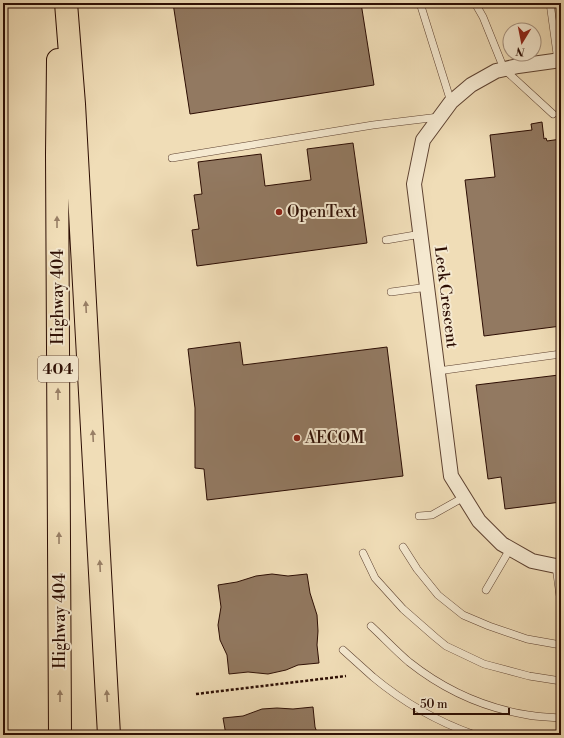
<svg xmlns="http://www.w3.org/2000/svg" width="564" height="738" font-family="'Libre Bodoni',serif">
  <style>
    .building { fill: #927961; stroke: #2c0d03 }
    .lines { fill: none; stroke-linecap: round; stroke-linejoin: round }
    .lane-casing { stroke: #5d4130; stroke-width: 8 }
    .street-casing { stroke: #5d4130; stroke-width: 16 }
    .highway-casing { stroke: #2c0d03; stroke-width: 24 }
    .path { stroke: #2c0d03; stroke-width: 2.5; stroke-dasharray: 3 2; stroke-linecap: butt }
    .lane { stroke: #f5e9d0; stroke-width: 7 }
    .street { stroke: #f5e9d0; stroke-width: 14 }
    .highway { stroke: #f0ddb7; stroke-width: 22 }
    .oneway { fill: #987f66 }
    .poi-dot { fill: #8f2418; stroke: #f5e9d0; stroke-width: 1.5 }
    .labels { text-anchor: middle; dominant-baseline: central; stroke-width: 4; stroke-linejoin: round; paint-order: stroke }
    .shield { fill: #f5e9d0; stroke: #684f40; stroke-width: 1 }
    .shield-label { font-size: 15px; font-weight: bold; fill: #2c0d03 }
    .poi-label { font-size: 16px; fill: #2c0d03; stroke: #f5e9d0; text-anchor: start }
    .street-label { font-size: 16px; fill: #2c0d03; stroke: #f5e9d0 }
  </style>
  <rect width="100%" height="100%" fill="#f0ddb7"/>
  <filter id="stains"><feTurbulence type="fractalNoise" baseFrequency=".005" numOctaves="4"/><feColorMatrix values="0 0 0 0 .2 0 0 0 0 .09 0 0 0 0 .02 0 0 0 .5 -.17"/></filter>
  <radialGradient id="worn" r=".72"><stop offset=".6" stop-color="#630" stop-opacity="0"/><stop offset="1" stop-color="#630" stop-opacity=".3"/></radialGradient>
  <path class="building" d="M173 3H361L374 85 190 114Z
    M542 122 544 139 546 138 547 141 561 139V326L484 336 465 180 495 177 490 135 532 130 531 124Z
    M353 143 367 243 197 266 192 230 199 229 194 195 202 194 198 162 261 154 265 186 311 180 307 149Z
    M240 342 243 365 387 347 403 476 207 500 204 469 195 468V408L188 349Z
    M559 375 561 393V467H558L561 495V502L505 509 501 477 488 479 476 385Z
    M272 574 288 576 307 574 310 593 317 615 318 631 317 645 319 663 298 665 286 670 268 674 248 672 229 674 227 655 220 640 218 625 221 607 218 585 237 582 256 576Z
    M313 707 315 727 318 735H226L223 718 243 716 262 709 277 708 293 709Z"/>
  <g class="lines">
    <defs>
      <path id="lane" d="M420 3 451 102
        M475 3 483 17 504 69 553 114
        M550 3 558 61
        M172 158 373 125 439 117
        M386 240 421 234
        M391 292 428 287
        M438 371 561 354
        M419 516 432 515 464 497
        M403 547 417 569 438 595 463 615 489 626 527 639 561 645
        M363 553 375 578 403 609 435 637 446 646 484 664 529 676 561 681
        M556 566 561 604
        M486 590 510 549
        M371 626C384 638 396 651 409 662 443 689 484 708 528 715 538 717 550 717 561 718
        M343 650C353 659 363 668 373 677 403 702 438 722 475 735"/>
      <path id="street" d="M561 60 518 66 496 71 471 85 451 102 423 140 414 184 451 476 479 521 502 544 532 561 556 566 561 565"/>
      <path id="highway" d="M66 3 74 104 109 735
        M58 60 57 154 60 735"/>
    </defs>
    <use href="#lane" class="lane-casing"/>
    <use href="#street" class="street-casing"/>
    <use href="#highway" class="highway-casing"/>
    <path class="path" d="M196 694 346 676"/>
    <use href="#lane" class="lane"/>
    <use href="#street" class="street"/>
    <use href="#highway" class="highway"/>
  </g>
  <defs><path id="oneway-solid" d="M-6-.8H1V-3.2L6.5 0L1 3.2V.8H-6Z"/></defs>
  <g class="oneway">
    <use href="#oneway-solid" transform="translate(57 222) rotate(-90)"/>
    <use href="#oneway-solid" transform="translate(86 307) rotate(-93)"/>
    <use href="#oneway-solid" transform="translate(58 394) rotate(-90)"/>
    <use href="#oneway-solid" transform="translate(93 436) rotate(-93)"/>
    <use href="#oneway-solid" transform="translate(59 538) rotate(-90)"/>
    <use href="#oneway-solid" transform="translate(100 566) rotate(-93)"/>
    <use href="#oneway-solid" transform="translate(60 696) rotate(-90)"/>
    <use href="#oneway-solid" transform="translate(107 696) rotate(-93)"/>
  </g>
  <g class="poi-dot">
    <circle cx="279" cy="212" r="4"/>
    <circle cx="297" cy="438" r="4"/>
  </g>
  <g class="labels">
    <rect class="shield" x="38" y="356" width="40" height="26" rx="3"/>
    <g class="shield-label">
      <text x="58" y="369">404</text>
    </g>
    <g class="poi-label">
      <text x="287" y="212">OpenText</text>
      <text x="305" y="438">AECOM</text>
    </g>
    <g class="street-label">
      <text transform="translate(58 297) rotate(-90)">Highway 404</text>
      <text transform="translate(446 297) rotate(83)">Leek Crescent</text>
      <text transform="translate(60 621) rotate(-90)">Highway 404</text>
    </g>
  </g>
  <rect width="564" height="738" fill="none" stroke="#f0ddb7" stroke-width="16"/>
  <rect x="4" y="4" width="556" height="730" fill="none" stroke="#2c0d03" stroke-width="2"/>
  <rect x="8" y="8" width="548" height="722" fill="none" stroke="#2c0d03"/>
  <g transform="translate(522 42) rotate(190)"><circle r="19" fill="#f5e9d0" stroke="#a5917e"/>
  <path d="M0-3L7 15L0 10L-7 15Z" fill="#8f2418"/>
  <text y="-6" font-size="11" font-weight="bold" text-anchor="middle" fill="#2c0d03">N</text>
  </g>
  <path d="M414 708v6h95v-6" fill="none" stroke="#2c0d03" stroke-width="2"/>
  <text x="420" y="708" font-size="12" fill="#2c0d03" stroke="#f5e9d0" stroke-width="3" paint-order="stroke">50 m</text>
  <rect width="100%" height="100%" filter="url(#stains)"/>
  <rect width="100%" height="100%" fill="url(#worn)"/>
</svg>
